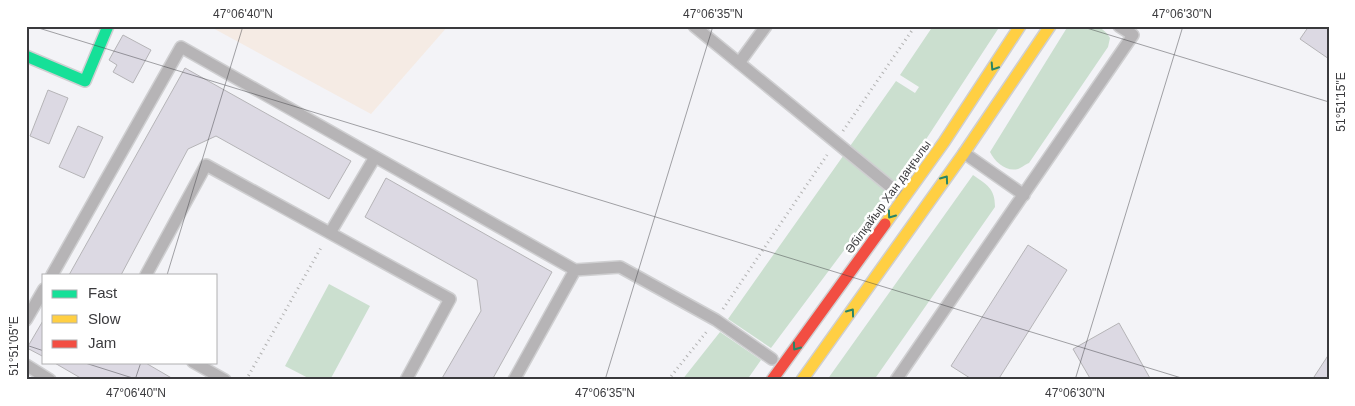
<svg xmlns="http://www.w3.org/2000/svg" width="1355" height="406" font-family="Helvetica,sans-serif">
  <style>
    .education { fill: #f5ebe4 }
    .green { fill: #cbdfcf }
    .building { fill: #dcd9e3; stroke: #b5b4b7 }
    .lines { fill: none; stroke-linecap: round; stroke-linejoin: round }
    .lane-casing { stroke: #cfcfd1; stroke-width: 14 }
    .fast-casing { stroke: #cfcfd1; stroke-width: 14 }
    .slow-casing { stroke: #cfcfd1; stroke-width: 14 }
    .jam-casing { stroke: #cfcfd1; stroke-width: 14 }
    .path { stroke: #b2b2b2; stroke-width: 3; stroke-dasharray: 1 4; stroke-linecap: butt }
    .lane { stroke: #b6b4b6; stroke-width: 11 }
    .fast { stroke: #16e098; stroke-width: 11 }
    .slow { stroke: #ffcf43; stroke-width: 11 }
    .jam { stroke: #f24e42; stroke-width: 11 }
    .oneway { stroke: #2a8566 }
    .ticks { fill: none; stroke: #3a3a3d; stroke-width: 1; stroke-opacity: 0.45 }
    .labels { text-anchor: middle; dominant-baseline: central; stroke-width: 5; stroke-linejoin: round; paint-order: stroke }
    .street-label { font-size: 12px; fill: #3a3a3d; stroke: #fff }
    .neatline { fill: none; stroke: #3a3a3d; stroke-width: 2 }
    .ticks-label { font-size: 12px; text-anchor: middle; fill: #3a3a3d }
  </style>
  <rect width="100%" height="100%" fill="#f3f3f7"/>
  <path class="education" d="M209 26H448L371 114Z"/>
  <path class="green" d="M933 26H1000L919 150 771 348 728 319 896 81 915 93 919 87 900 75Z
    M1068 26C1085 26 1100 21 1110 38L1108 47 1029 163C1026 164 1021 168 1018 169 1006 172 995 162 990 152Z
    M973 175C987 185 995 188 995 207L874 380H827Z
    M329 284 370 306 330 380H312L285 366Z
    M720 332 761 360 747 380H682Z"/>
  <path class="building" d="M1309 26H1329V59L1300 39Z
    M123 35 151 50 133 83 113 72 117 65 109 60Z
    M185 68 351 161 329 199 216 136 188 149 121 275H69Z
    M48 90 68 98 49 144 30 136Z
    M78 126 103 137 84 178 59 167Z
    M386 178 552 272 492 380H441L481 311 477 280 365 217Z
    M1028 245 1067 270 998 380H973L951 366Z
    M44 319V357L27 348Z
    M1119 323 1151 380H1091L1073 349Z
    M1329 354V380H1318L1314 377Z
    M53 362H144L175 380H84Z"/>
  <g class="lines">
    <defs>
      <path id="lane" d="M694 26 903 197
        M739 63 766 26
        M964 153 1024 195
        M330 233 375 157
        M575 270 620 267 716 320 772 359
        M52 275 181 47 575 270 514 380
        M146 275 206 165 450 299 406 380
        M26 320 44 289
        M193 362 225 380
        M26 365 50 380
        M896 380 1133 35 1119 26"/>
      <path id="fast" d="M26 56 85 81 108 26"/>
      <path id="slow" d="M885 224 944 142 1020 26
        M802 380 964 153 1050 26"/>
      <path id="jam" d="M772 380 885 224"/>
    </defs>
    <use href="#lane" class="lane-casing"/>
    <use href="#fast" class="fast-casing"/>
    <use href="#slow" class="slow-casing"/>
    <use href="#jam" class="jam-casing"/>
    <path class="path" d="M843 131 915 26
      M723 309 827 155
      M246 380 322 246
      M668 380 708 330"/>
    <use href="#lane" class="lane"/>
    <use href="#fast" class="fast"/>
    <use href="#slow" class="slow"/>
    <use href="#jam" class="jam"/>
  </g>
  <defs><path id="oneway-chevron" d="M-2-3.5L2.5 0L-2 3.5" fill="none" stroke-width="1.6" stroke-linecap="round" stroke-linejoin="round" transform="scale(1.25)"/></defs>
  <g class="oneway">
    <use href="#oneway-chevron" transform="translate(994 67) rotate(123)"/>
    <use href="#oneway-chevron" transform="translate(945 179) rotate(-54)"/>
    <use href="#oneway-chevron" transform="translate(891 215) rotate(126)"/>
    <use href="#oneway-chevron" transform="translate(851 312) rotate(-54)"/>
    <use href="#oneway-chevron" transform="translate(796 347) rotate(126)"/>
  </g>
  <path class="ticks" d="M32 26 1188 380M1080 26 1329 102M167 275 243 26M26 345 44 351M82 362 139 380M135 380 141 362M605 380 713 26M1075 380 1183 26"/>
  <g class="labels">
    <g class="street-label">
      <text transform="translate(888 197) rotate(-54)">Әбілқайыр Хан даңғылы</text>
    </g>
  </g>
  <rect width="1355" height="406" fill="none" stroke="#ffffff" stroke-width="55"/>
  <rect x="42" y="274" width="175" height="90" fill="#ffffff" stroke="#b0b0b1"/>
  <rect x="52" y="290" width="25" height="8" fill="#16e098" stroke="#b0b0b1"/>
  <text x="88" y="298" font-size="15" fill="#3a3a3d">Fast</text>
  <rect x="52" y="315" width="25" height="8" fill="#ffcf43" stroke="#b0b0b1"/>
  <text x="88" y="324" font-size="15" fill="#3a3a3d">Slow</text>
  <rect x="52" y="340" width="25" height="8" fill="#f24e42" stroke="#b0b0b1"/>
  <text x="88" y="348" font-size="15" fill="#3a3a3d">Jam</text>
  <rect x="28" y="28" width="1300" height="350" class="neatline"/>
  <g class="ticks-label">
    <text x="243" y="18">47°06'40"N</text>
    <text x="713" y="18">47°06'35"N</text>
    <text x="1182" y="18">47°06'30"N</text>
    <text transform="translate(1341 102) rotate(-90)" y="4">51°51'15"E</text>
    <text transform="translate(14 346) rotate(-90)" y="4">51°51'05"E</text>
    <text x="136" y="397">47°06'40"N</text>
    <text x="605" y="397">47°06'35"N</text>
    <text x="1075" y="397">47°06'30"N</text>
  </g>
</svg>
